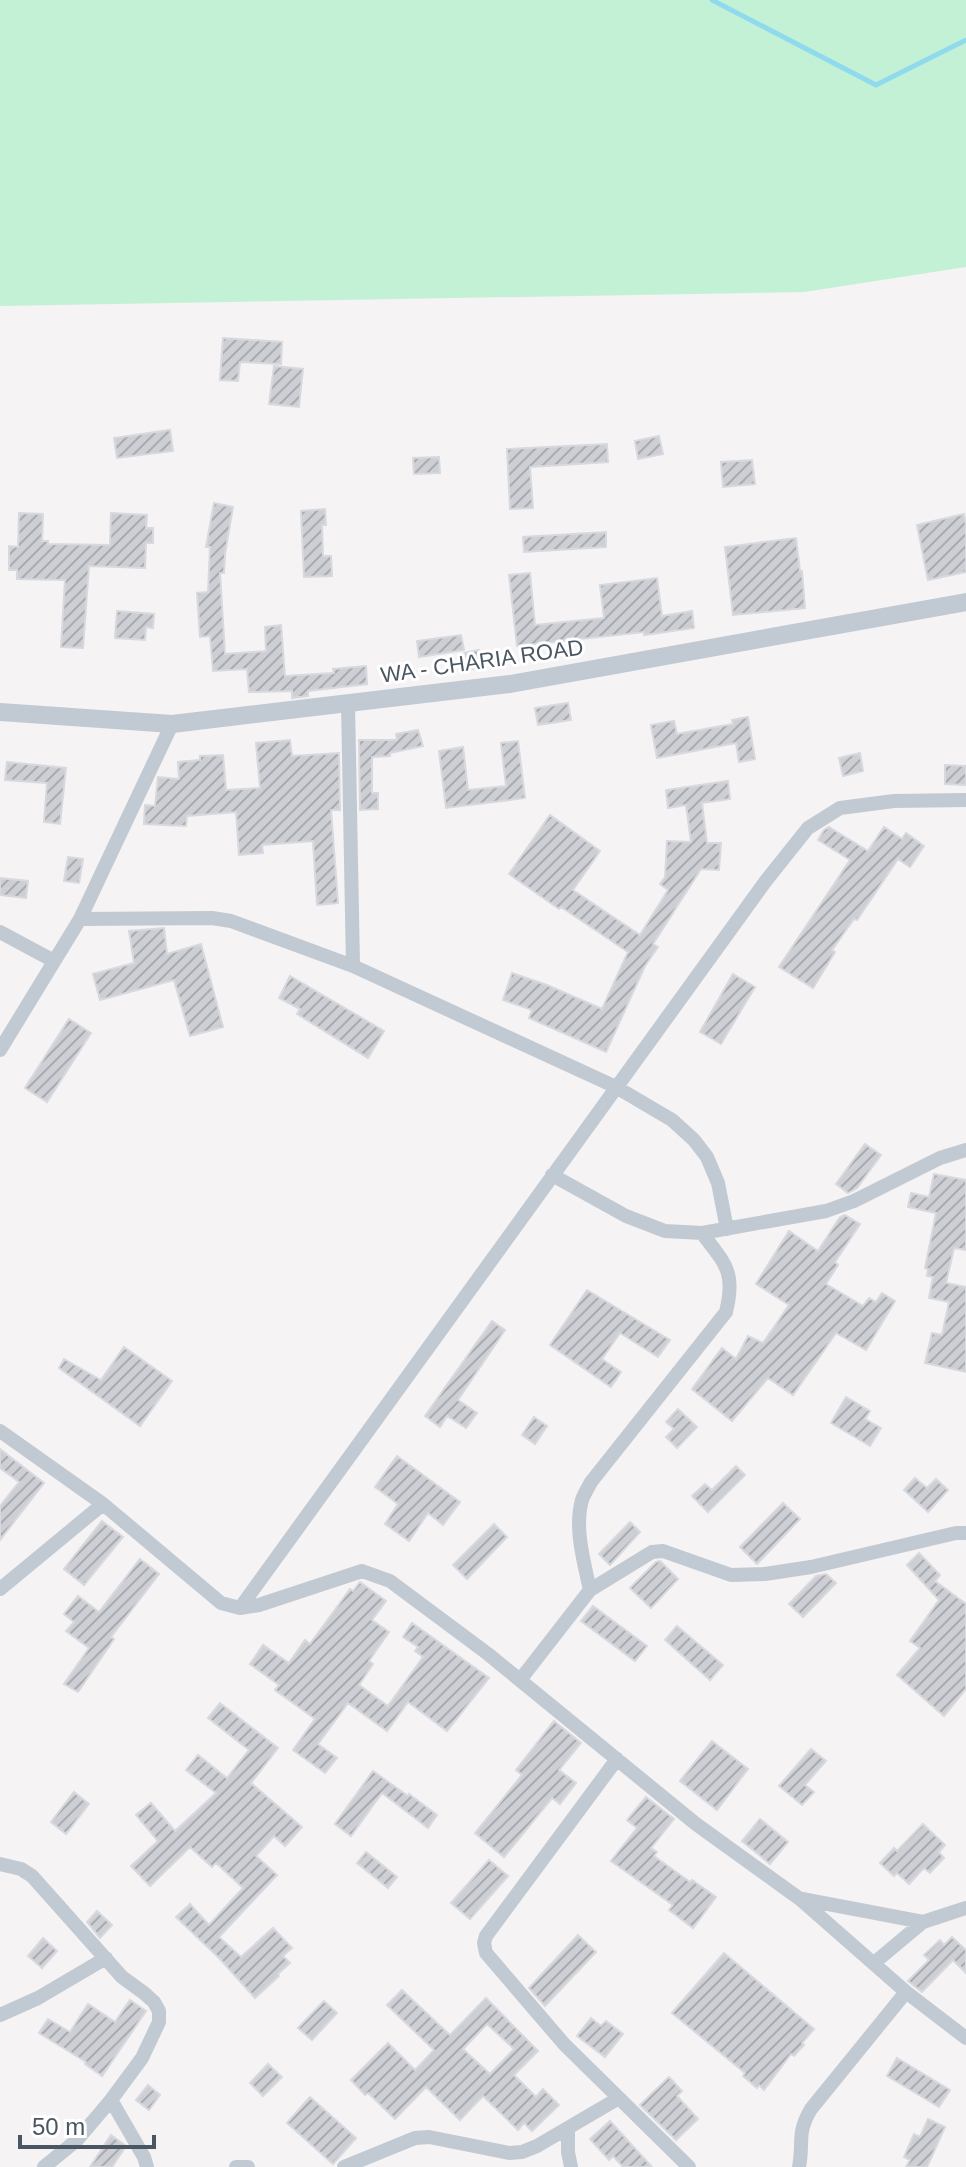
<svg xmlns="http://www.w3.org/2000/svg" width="966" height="2167" font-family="Arial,sans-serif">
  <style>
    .grass { fill: #c3f1d5 }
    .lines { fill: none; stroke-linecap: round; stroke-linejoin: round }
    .stream { stroke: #90daee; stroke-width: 5 }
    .building { fill: url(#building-hatch); stroke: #d7d9de; stroke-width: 2; fill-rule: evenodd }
    .minor { stroke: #c1cad2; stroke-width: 14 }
    .tertiary { stroke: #c1cad2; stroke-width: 18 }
    .labels { text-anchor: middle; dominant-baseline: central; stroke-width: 6; stroke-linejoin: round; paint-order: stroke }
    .street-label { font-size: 22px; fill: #4a5661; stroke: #fff }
  </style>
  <defs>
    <pattern id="building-hatch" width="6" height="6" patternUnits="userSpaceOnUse" patternTransform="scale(2)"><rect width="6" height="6" fill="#cdcfd5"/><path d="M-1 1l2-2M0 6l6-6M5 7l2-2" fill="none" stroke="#a8abb0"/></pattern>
  </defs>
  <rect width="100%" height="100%" fill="#f5f3f3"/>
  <path class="grass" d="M0 0H966V267L804 292 0 306Z"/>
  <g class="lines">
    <path class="stream" d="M712 0 876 85 966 40"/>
  </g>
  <path class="building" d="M223 338 282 342 281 364 240 362 238 381 220 380Z
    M274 366 303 369 299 407 269 404Z
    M170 430 173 451 117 458 114 438Z
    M659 436 663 454 638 459 635 441Z
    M607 444 608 462 530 467 533 508 510 509 507 449Z
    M439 457 440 473 414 474 413 458Z
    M752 460 755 484 723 487 721 462Z
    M214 503 233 507 225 554 224 573H220L225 654 266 651 265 627 281 625 285 676 334 673 333 669 366 666 367 684 308 691V696L292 698V691L249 692 247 669 213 671 210 636 200 637 197 593 208 592 210 547H206Z
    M325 509 326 525H322L323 556H331L332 576 304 577 301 511Z
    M19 513 43 514 42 541H48V544L110 545 111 513 147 515 146 528H153V543H146L145 568 89 566 83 648 61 647 65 580 17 579V570H9V546L18 547Z
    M964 514 966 526V572L928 580 917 525Z
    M606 532V547L524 552 523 537Z
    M796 538 800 571H802L805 608 733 615 725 547Z
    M530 573 535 625 604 618 600 585 657 578 662 616 692 611 694 628 644 635V632L517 646 509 575Z
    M117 611 154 614 153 628 146 627 145 640 115 638Z
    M461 635 464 650 419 657 417 641Z
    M479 650 481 667 467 670 464 653Z
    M568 703 571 720 538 725 535 708Z
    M748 717 755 759 739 762 736 743 657 758 651 725 674 721 677 734 733 724 732 720Z
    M418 730 423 746 390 753V756L372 757V793H378V809L360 810 359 740H397L396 734Z
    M290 740 292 756 339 753 340 810H331L338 903 317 905 313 841 262 845 263 853 239 855 236 812 187 816 186 826 144 824 145 805 155 806 158 777 179 779 178 762 200 760V756L223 755 226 790 260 788 256 743Z
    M518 741 525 798 446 808 439 751 463 747 468 790 506 786 501 743Z
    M860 753 863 771 843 776 839 758Z
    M7 762 66 768 60 824 44 822 47 783 5 780Z
    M945 765 966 766V785L945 784Z
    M728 781 730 799 702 803 707 843H721L719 870 701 869 653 944 658 947 645 966 606 1052 529 1018 532 1010 503 1000 512 973 547 985 602 1009 628 952 561 907 559 909 509 874 550 815 600 851 573 890 640 935 668 890 660 884 665 877 667 841 691 842 686 805 668 808 666 790Z
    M829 827 868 851 884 827 902 839 906 833 924 846 910 867 898 859 857 920 854 919 832 950 835 952 813 988 779 967 850 860 818 840 824 830Z
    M68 857 83 859 79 883 64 881Z
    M0 878 28 881 26 898 0 895Z
    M164 928 167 954 201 944 223 1027 190 1036 174 980 100 1000 93 974 134 963 129 931Z
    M733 974 755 987 721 1044 700 1032Z
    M290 976 384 1031 368 1058 297 1014 300 1009 279 998Z
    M69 1019 91 1033 47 1102 25 1088Z
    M865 1144 881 1155 857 1188 848 1193 836 1184Z
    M934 1174 966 1180V1250L954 1248 946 1283 966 1287V1372L925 1363 932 1333 942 1335 949 1302 929 1298 933 1277 927 1276 928 1269 925 1268 936 1213 908 1207 911 1193 929 1197Z
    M845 1215 860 1224 835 1262 838 1265 826 1284 863 1306 869 1298 876 1302 882 1293 895 1301 866 1350 836 1333 793 1395 768 1378 732 1421 692 1389 722 1348 736 1359 748 1336 763 1343 789 1305 756 1284 789 1231 818 1251 840 1217Z
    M587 1290 670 1340 658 1357 620 1333 602 1359 621 1372 611 1387 550 1345Z
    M492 1321 505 1330 458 1400 477 1413 466 1428 447 1416 440 1427 425 1416Z
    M124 1347 172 1381 140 1426 59 1368 64 1359 101 1380Z
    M846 1397 870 1411 865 1419 881 1428 870 1446 831 1423Z
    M678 1409 697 1427 677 1448 666 1437 674 1429 666 1422Z
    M534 1417 547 1426 535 1444 522 1435Z
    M0 1449 44 1483 0 1540V1506L19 1482 0 1468Z
    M397 1456 460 1502 443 1525 428 1513 409 1541 385 1524 398 1504 375 1487Z
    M736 1466 745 1475 708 1512 692 1496 705 1484 712 1490Z
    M915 1478 927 1488 936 1479 948 1490 928 1512 904 1490Z
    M783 1503 800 1519 757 1564 740 1547Z
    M102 1521 123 1537 84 1585 64 1569Z
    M630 1522 640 1532 610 1565 599 1554Z
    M494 1524 507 1537 467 1579 453 1565Z
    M919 1553 940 1575 935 1581 966 1604V1689L944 1716 897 1675 920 1648 910 1641 939 1600 907 1565Z
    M140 1559 159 1574 111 1637 114 1639 78 1692 64 1684 89 1648 66 1631 74 1622 64 1614 78 1596 99 1612Z
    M660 1561 678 1579 651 1608 630 1588 656 1562Z
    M826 1574 836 1583 803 1617 789 1604 816 1576Z
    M360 1582 386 1601 372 1620 389 1632 369 1661 373 1664 359 1685 388 1706 423 1657 415 1651 418 1647 403 1637 412 1623 489 1678 447 1731 408 1702 387 1731 348 1703 318 1744 337 1758 325 1773 293 1750 315 1719 275 1690 279 1685 250 1664 263 1645 289 1663 305 1640 310 1644 350 1589 353 1591Z
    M593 1606 647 1646 635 1661 581 1621Z
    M677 1626 723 1665 710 1680 665 1640Z
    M220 1703 278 1748 251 1783 302 1827 285 1846 274 1836 256 1856 277 1875 219 1937 241 1957 273 1928 292 1948 283 1956 290 1963 278 1974 279 1976 255 1998 219 1958 176 1917 190 1904 209 1925 243 1888 216 1863 212 1867 190 1847 150 1886 131 1866 158 1841 136 1815 151 1803 175 1831 216 1793 186 1770 198 1755 227 1778 249 1750 208 1718Z
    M554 1721 581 1743 559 1770 576 1783 560 1804 552 1798 504 1857 475 1833 522 1775 516 1770Z
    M712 1741 748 1769 717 1810 680 1781Z
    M811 1749 826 1761 805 1785 814 1792 802 1805 779 1786Z
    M373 1771 408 1796 409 1794 437 1815 428 1828 382 1793 351 1836 335 1824Z
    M74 1792 89 1804 66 1834 51 1822Z
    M646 1797 674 1819 651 1848 657 1852 654 1856 690 1882 692 1880 716 1897 693 1928 669 1910 673 1905 611 1861 637 1828 627 1820Z
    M760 1819 788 1842 770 1864 742 1841Z
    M923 1824 945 1845 939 1852 944 1858 930 1873 924 1868 909 1884 897 1873 894 1876 880 1863 894 1848 897 1851Z
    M366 1852 397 1877 388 1888 357 1863Z
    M489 1860 508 1876 470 1919 451 1903Z
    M97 1911 112 1925 100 1938 87 1922Z
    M578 1935 596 1952 545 2006 529 1988Z
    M952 1937 966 1950V1973L953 1960 922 1992 908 1981 929 1960 924 1955 940 1940 944 1945Z
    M43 1938 57 1951 42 1968 28 1956Z
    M724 1953 814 2029 802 2043 804 2045 794 2056 791 2054 764 2090 759 2085 757 2088 743 2076 745 2073 672 2013Z
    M402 1990 450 2035 486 1998 538 2051 514 2075 536 2097 543 2089 559 2105 532 2131 524 2123 518 2130 483 2096 460 2120 426 2087 395 2119 368 2093 365 2095 351 2080 388 2043 415 2070 434 2050 387 2005ZM487 2024 514 2049 490 2074 463 2049Z
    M130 2000 146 2011 102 2076 85 2064 86 2062 39 2033 48 2019 70 2032 88 2004 115 2022Z
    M324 2001 337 2013 312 2040 298 2028Z
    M591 2018 601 2026 606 2021 623 2034 605 2057 577 2036Z
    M897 2058 950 2090 939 2107 887 2076Z
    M268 2064 282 2077 263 2096 250 2083Z
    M669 2077 682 2091 677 2096 698 2119 676 2140 640 2105Z
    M148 2085 160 2095 149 2110 136 2100Z
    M310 2097 356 2138 333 2164 287 2123Z
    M928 2119 945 2127 927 2167H906L910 2160 904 2157 914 2134 920 2137Z
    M610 2121 652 2167H623L613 2156 609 2160 590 2139Z
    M111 2135 126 2146 112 2167H90Z"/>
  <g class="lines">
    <path class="minor" d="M348 703 353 966
      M80 919 212 918 231 921 353 966 616 1087 672 1120 694 1140 707 1157 718 1183 727 1229
      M0 932 54 961
      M0 1050 80 919 172 724
      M552 1175 626 1216 665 1231 702 1233 826 1211 854 1201 940 1158 966 1150
      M0 1431 103 1504 221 1603 240 1608 259 1605 362 1571 390 1581 488 1654 696 1824 800 1899 906 1992 966 2038
      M0 1589 103 1504
      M590 1590C584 1562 574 1528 582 1500 584 1494 588 1488 591 1482L726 1312C736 1271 725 1264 702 1233
      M240 1608 765 882 808 828 840 808 894 801 966 800
      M520 1680 590 1590 652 1552 663 1551 731 1575 765 1574 811 1567 956 1533H966
      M617 1759 486 1936 484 1943 486 1953 564 2044 689 2167
      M0 1864 21 1869 32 1876 122 1977 144 1993 154 2002 159 2011V2022L142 2058 111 2100 77 2140 44 2167
      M802 1899 923 1922
      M874 1963 923 1922 966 1908
      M0 2015 38 1998 106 1958
      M111 2100 144 2157 147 2167
      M568 2128V2152L571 2167
      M236 2167H248
      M344 2167 415 2138 429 2137 509 2153 522 2152 537 2146 619 2098
      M799 2167C804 2142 796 2134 811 2109L906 1992"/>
    <path class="tertiary" d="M0 712 172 724 510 684 966 602"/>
  </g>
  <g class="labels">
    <g class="street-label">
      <text transform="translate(482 661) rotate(-8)">WA - CHARIA ROAD</text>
    </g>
  </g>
  <path d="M20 2135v12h134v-12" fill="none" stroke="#4a5661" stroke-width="4"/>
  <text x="32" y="2135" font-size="24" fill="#4a5661" stroke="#ffffff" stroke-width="6" paint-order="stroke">50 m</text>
</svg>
